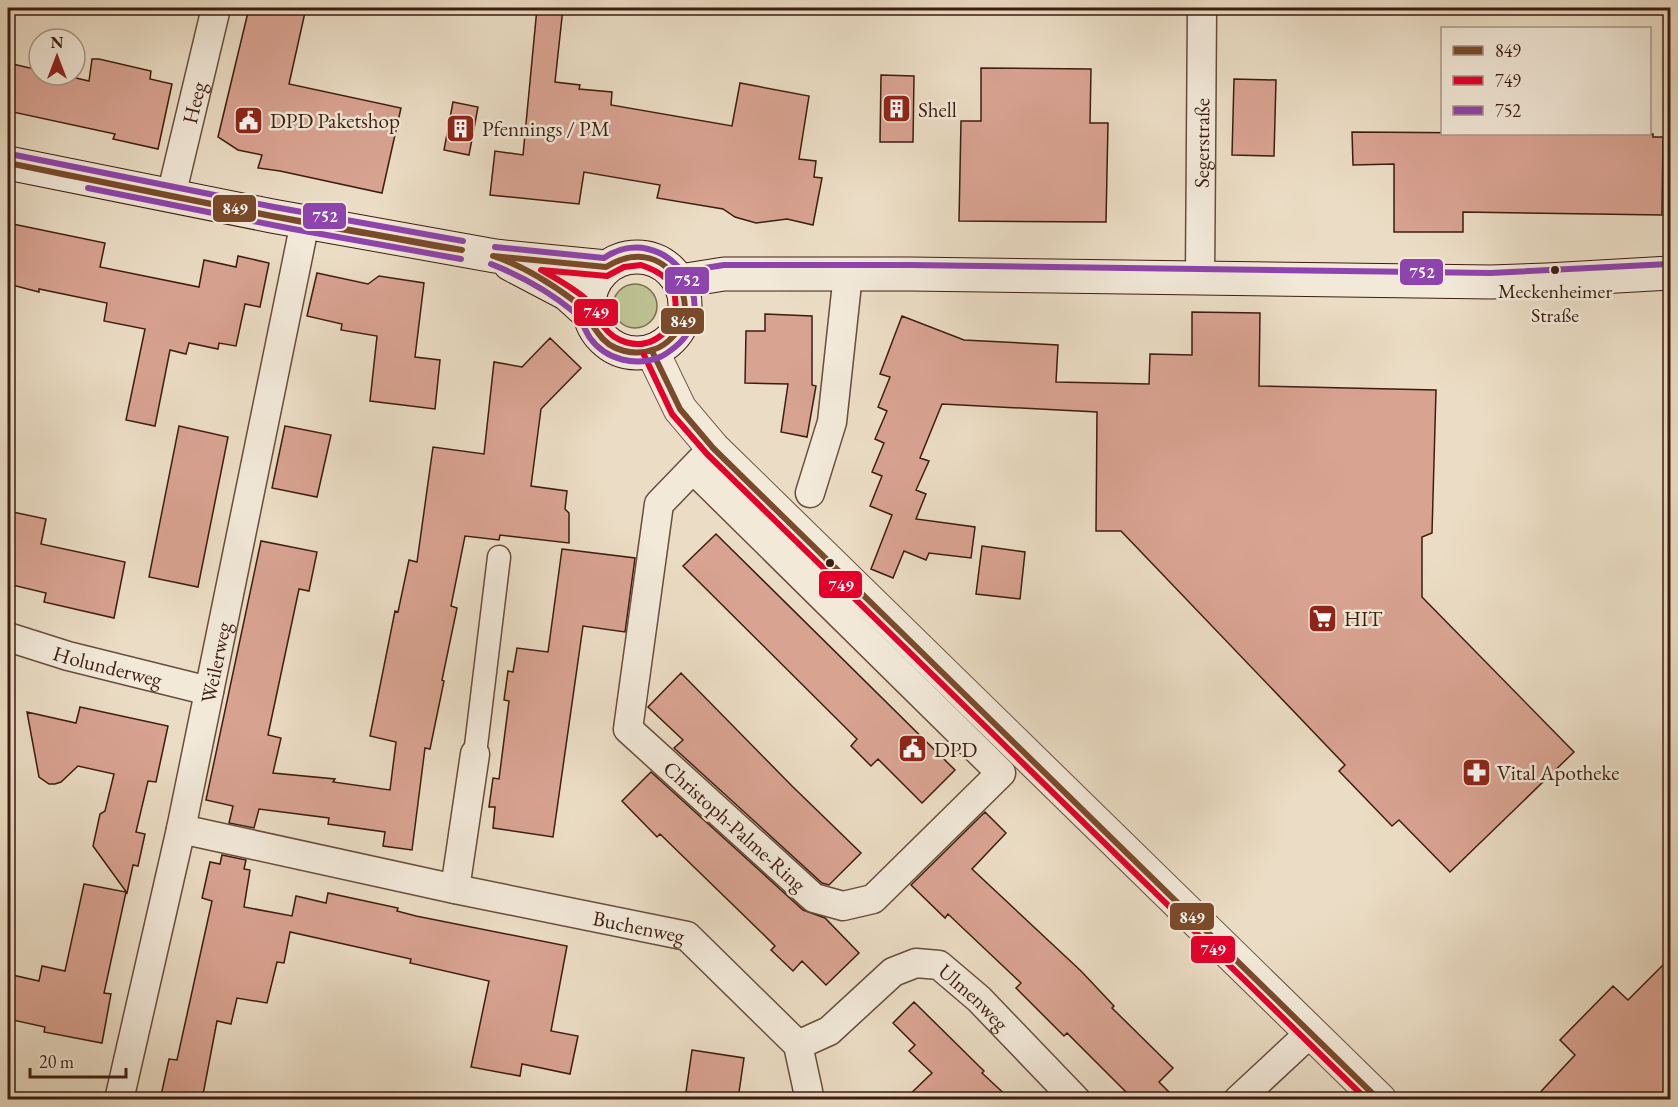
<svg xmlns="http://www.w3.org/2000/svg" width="1678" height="1107" font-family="'EB Garamond',serif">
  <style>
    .green { fill: #bcc091; stroke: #7c6e50; stroke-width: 1.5 }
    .building { fill: #d9a392; stroke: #3d1d0f; stroke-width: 1.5 }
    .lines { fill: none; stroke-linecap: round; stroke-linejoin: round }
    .pedestrian-casing { stroke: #684d3c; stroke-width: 25 }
    .minor-casing { stroke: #684d3c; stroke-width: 31 }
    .tertiary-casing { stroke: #684d3c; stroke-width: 35 }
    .secondary-casing { stroke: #3d1d0f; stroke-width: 35 }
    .pedestrian { stroke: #f2e9d9; stroke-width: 22 }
    .minor { stroke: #f2e9d9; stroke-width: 28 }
    .tertiary { stroke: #f2e9d9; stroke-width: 33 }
    .secondary { stroke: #f2e9d9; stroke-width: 33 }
    .bus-1-casing { stroke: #f2e9d9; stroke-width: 10 }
    .bus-2-casing { stroke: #f2e9d9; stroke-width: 10 }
    .bus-3-casing { stroke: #f2e9d9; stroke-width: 10 }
    .bus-1 { stroke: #7a4b2a; stroke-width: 6 }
    .bus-2 { stroke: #e4002b; stroke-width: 6 }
    .bus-3 { stroke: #8e44ad; stroke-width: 6 }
    .bus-dot { fill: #3d1d0f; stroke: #f2e9d9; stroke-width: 2 }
    .labels { text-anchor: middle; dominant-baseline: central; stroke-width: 5; stroke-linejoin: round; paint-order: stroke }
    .bus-label { font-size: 20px; fill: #3d1d0f; stroke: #f2e9d9 }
    .street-label { font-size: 21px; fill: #3d1d0f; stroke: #f2e9d9 }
    .poi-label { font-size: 21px; fill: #3d1d0f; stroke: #f2e9d9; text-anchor: start }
    .line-badge { stroke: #f2e9d9; stroke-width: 2 }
    .badge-label { font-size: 16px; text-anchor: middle; font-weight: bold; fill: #fff }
  </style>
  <rect width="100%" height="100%" fill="#ebddc5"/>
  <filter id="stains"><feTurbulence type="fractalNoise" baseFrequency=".00333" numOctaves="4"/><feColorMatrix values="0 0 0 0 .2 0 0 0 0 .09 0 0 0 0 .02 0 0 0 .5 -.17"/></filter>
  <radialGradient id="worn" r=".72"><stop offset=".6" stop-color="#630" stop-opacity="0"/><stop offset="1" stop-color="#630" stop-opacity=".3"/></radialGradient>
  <path class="green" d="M613 306a22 22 0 1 1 44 0a22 22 0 1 1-44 0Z"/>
  <path class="building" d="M249 8H306L289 84 401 108 382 193 280 171 258 168 262 155 238 150 218 137Z
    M537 8H563L555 82 580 85 579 89 612 92 611 105 732 126 740 83 809 96 799 159 816 161 814 177 822 178 813 225 787 219 756 223 735 217 723 209 657 198 660 185 584 172 579 204 490 195 495 151 523 155Z
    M92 59H99L151 71 150 79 172 84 158 149 113 139 115 134 8 111V63L39 70V75H63L89 81Z
    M981 68 1091 69 1090 123H1108L1106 222 959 221 961 121H981Z
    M881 75 914 76 913 142H880Z
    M1234 79 1276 80 1274 156 1232 155Z
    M453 102 478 107 469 155 444 150Z
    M1352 132 1653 134V137H1663L1662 215 1463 212V232H1394V164L1353 165Z
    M8 223 105 243 100 267 199 287 204 260 236 267 238 256 269 263 260 307 245 304 236 346 219 343 218 349 189 343 186 354 170 350 155 426 126 420 145 329 104 321 107 303 39 289V292L8 284Z
    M317 273 368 284 379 276 424 283 415 357 440 360 435 409 370 401 377 336 341 330 342 324 307 316Z
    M1192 312 1260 313 1259 386 1436 390 1432 533 1422 537V597L1574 752 1450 872 1399 820 1392 826 1339 771 1345 765 1121 531H1096L1097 412 942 404 920 458 929 461 916 490 926 494 916 519 975 527 971 558 929 553 926 560 904 551 893 578 871 569 892 515 870 506 882 476 872 472 884 443 875 439 887 411 878 407 890 377 880 374 902 316 964 340 1058 345 1056 382 1149 384 1150 354 1192 355Z
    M765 314 812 316V385L816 386 807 437 781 432 788 384 745 383 746 331H765Z
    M550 338 581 368 541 409 531 486 567 491 565 509 569 513V543L500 535 499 540 465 536 451 606 457 608 442 680 444 681 430 749 425 748 412 850 383 846 385 832 328 824 329 818 259 809 254 828 229 823 233 806 206 800 261 541 317 552 309 591 299 589 268 735 281 738 273 773 335 779 333 782 390 790 396 742 370 736 395 611 398 612 409 560 417 562 433 447 484 454 494 362 522 367Z
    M179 426 228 437 198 587 149 577Z
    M285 426 331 435 317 497 272 488Z
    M8 511 46 519 41 544 125 562 114 618 44 602 46 593 8 584Z
    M716 534 955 770 922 803 878 759 871 766 851 746 857 739 683 566Z
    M982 546 1025 552 1020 599 976 594Z
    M562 549 635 558 625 632 583 626 553 837 493 828 495 807H489L493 778 499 779 509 701 504 700 508 671 513 672 517 648 548 652Z
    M681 673 792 786 861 853 829 885 822 883 674 748 683 740 648 707Z
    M80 707 168 726 156 782 148 781 136 832 145 834 138 866 133 865 127 893 93 846 100 814 105 811 114 774 78 766 61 782 55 784H49L39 777 27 712 76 723Z
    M651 772 803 910 825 918 859 953 826 985 802 961 793 971 771 950 775 946 764 935 660 834 657 837 622 801Z
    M985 812 1006 833 972 869 1081 971 1114 1006 1112 1008 1173 1068 1159 1082 1177 1100H1134L1067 1033 1064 1036 1016 988 1021 983 948 914 945 918 911 885Z
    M222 855 246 860 244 869 250 870 244 907 292 916 296 896 326 903 328 893 398 908 397 911 416 916 567 946 551 1031 578 1036 570 1074 522 1064 520 1076 471 1067 489 981 410 963 411 959 290 932 284 963 277 962 267 1003 237 998 231 1024 217 1021 202 1100H160L169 1059 177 1060 212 901 202 898 210 862 220 864Z
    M84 884 126 892 104 993 111 994 102 1043 44 1032 45 1027 8 1019V974L39 981 42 966 65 971Z
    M1671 957V1100H1533L1575 1055 1560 1040 1613 986 1628 1000Z
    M914 1002 984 1071 982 1073 1011 1100H904L932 1073 909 1051 915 1045 893 1023Z
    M692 1050 744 1058 738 1099 686 1092Z"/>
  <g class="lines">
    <defs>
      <path id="pedestrian" d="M475 754 499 557"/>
      <g id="minor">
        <path id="s1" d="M171 196 216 8"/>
        <path id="s2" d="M1200 279 1202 8"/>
        <path d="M693 469 1001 773 873 899 843 906 814 898 628 729 659 504 713 448"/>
        <path d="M810 493 832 422 848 274"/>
        <path id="s3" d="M8 637 68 656 209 691"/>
        <path id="s4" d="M181 829 455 889 687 936 798 1045 808 1091 807 1100"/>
        <path d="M455 889 475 754"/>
        <path id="s5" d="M798 1045 829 1031 893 972 916 963 939 965 979 999 1076 1100"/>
        <path id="s6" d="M119 1100 181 829 305 222"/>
        <path d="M1238 1100 1310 1033"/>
      </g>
      <path id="tertiary" d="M652 351 680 409 713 448 1380 1100"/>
      <path id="secondary" d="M8 163 272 216 495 256 606 267
        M589 305a48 48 0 1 1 96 0a48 48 0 1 1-96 0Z
        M510 264 567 294 588 313
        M680 281 724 274H911L1491 282 1547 280 1670 273"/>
    </defs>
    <use href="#pedestrian" class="pedestrian-casing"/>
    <use href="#minor" class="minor-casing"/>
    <use href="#tertiary" class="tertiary-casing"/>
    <use href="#secondary" class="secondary-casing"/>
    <use href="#pedestrian" class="pedestrian"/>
    <use href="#minor" class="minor"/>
    <use href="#tertiary" class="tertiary"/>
    <use href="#secondary" class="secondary"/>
    <defs>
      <path id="bus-1" d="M8 163 272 216 462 250C429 246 396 238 363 233 244 212 126 187 8 163Z
        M493 256 606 267C632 251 660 253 677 280 684 292 687 307 683 320 679 332 667 345 655 349 635 357 610 351 598 333 587 319 590 313 573 300 550 283 521 265 493 256Z
        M652 351 680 409 713 448 1379 1100"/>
      <path id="bus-2" d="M641 265C650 268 658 271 665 278 683 297 677 328 654 340 637 349 615 342 604 327 598 318 596 308 587 300 574 288 557 279 541 270L607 276 624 267Z
        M644 355 672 414 707 454 1367 1100"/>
      <path id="bus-3" d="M10 154 274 207 463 241
        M88 188 293 229 461 259
        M491 264C519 275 550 292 574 312 582 319 584 329 590 338 606 360 636 367 660 357 665 355 670 351 675 347 728 304 664 218 604 258L495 247
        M679 272 724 265H911L1491 273 1669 264"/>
    </defs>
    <use href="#bus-1" class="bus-1-casing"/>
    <use href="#bus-2" class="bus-2-casing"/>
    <use href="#bus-3" class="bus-3-casing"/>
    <use href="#bus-1" class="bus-1"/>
    <use href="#bus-2" class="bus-2"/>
    <use href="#bus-3" class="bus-3"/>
  </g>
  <defs>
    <symbol id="building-square" viewBox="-11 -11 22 22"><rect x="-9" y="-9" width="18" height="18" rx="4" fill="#8f2418" stroke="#f2e9d9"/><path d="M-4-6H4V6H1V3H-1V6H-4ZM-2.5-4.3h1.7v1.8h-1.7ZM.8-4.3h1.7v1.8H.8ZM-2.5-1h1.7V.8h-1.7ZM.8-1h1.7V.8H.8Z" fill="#fff"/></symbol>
    <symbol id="civic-square" viewBox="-11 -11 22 22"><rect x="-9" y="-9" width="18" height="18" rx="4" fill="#8f2418" stroke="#f2e9d9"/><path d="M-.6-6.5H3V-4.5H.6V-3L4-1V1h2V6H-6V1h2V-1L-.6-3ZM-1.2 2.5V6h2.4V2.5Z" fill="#fff"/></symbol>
    <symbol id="supermarket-square" viewBox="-11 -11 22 22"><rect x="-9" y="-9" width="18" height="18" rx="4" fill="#8f2418" stroke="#f2e9d9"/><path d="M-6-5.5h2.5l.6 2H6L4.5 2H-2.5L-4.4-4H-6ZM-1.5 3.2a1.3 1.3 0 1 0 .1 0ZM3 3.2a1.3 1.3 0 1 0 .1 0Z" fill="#fff"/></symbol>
    <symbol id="pharmacy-square" viewBox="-11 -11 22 22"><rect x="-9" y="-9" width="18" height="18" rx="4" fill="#8f2418" stroke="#f2e9d9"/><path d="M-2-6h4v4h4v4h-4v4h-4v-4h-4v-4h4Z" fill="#fff"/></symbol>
  </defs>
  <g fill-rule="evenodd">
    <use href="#building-square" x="880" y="92" width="33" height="33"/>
    <use href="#civic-square" x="232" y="104" width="33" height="33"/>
    <use href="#building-square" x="444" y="112" width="33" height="33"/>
    <use href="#supermarket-square" x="1306" y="602" width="33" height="33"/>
    <use href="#civic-square" x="896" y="732" width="33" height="33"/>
    <use href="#pharmacy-square" x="1460" y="756" width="33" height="33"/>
  </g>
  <g class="bus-dot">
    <circle cx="1555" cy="270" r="5"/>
    <circle cx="830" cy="563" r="5"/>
  </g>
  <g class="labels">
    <g class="bus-label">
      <text x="1555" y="291">Meckenheimer<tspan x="1555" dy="24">Straße</tspan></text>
    </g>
    <g class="street-label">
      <text stroke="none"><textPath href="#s1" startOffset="96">Heeg</textPath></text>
      <text stroke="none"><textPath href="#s2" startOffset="136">Segerstraße</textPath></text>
      <text stroke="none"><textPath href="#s6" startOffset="448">Weilerweg</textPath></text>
      <text stroke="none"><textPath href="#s3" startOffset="104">Holunderweg</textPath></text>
      <text transform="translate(735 826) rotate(42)">Christoph-Palme-Ring</text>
      <text stroke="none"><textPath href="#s4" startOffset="468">Buchenweg</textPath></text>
      <text stroke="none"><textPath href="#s5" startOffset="216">Ulmenweg</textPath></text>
    </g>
    <g class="poi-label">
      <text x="918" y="109">Shell</text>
      <text x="270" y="120">DPD Paketshop</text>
      <text x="482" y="128">Pfennings / PM</text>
      <text x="1344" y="618">HIT</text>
      <text x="934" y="749">DPD</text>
      <text x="1497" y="772">Vital Apotheke</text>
    </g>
  </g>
  <g class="line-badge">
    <rect x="212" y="194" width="45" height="29" rx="6" fill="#7a4b2a"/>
    <rect x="302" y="202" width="45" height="28" rx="6" fill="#8e44ad"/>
    <rect x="1399" y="258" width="45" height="28" rx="6" fill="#8e44ad"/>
    <rect x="664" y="266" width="46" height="29" rx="6" fill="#8e44ad"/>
    <rect x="573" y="298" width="46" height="29" rx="6" fill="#e4002b"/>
    <rect x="660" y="307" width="45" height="28" rx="6" fill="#7a4b2a"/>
    <rect x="818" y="570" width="45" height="29" rx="6" fill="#e4002b"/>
    <rect x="1169" y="902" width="46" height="29" rx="6" fill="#7a4b2a"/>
    <rect x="1190" y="935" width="46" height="29" rx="6" fill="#e4002b"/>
  </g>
  <g class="badge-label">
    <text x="235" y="214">849</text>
    <text x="325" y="222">752</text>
    <text x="1422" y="278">752</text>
    <text x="687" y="286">752</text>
    <text x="596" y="318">749</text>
    <text x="683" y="327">849</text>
    <text x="841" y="591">749</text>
    <text x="1192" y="923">849</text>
    <text x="1213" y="955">749</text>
  </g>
  <rect width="1678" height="1107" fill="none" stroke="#ebddc5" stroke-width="30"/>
  <rect x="9" y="9" width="1660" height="1089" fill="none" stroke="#3d1d0f" stroke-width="3"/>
  <rect x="15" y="15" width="1648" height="1077" fill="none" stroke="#3d1d0f" stroke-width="1.5"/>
  <rect x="1441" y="27" width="210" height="108" fill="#f2e9d9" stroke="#aa9788" stroke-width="1.5"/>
  <rect x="1453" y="46" width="30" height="9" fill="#7a4b2a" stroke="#aa9788" stroke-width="1.5"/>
  <text x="1495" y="57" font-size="18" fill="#3d1d0f">849</text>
  <rect x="1453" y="76" width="30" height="9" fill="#e4002b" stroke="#aa9788" stroke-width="1.5"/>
  <text x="1495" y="87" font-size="18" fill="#3d1d0f">749</text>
  <rect x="1453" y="106" width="30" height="9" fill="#8e44ad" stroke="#aa9788" stroke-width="1.5"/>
  <text x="1495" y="117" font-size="18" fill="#3d1d0f">752</text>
  <g transform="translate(57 57)"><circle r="28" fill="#f2e9d9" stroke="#aa9788" stroke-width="1.5"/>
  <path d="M0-4.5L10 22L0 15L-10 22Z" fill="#8f2418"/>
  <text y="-9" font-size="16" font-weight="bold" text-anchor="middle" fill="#3d1d0f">N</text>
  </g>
  <path d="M30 1068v9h96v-9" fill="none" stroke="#3d1d0f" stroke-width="3"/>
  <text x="39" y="1068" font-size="18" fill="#3d1d0f" stroke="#f2e9d9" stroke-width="4.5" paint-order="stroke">20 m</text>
  <rect width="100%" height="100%" filter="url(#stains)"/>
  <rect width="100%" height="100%" fill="url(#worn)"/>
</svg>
